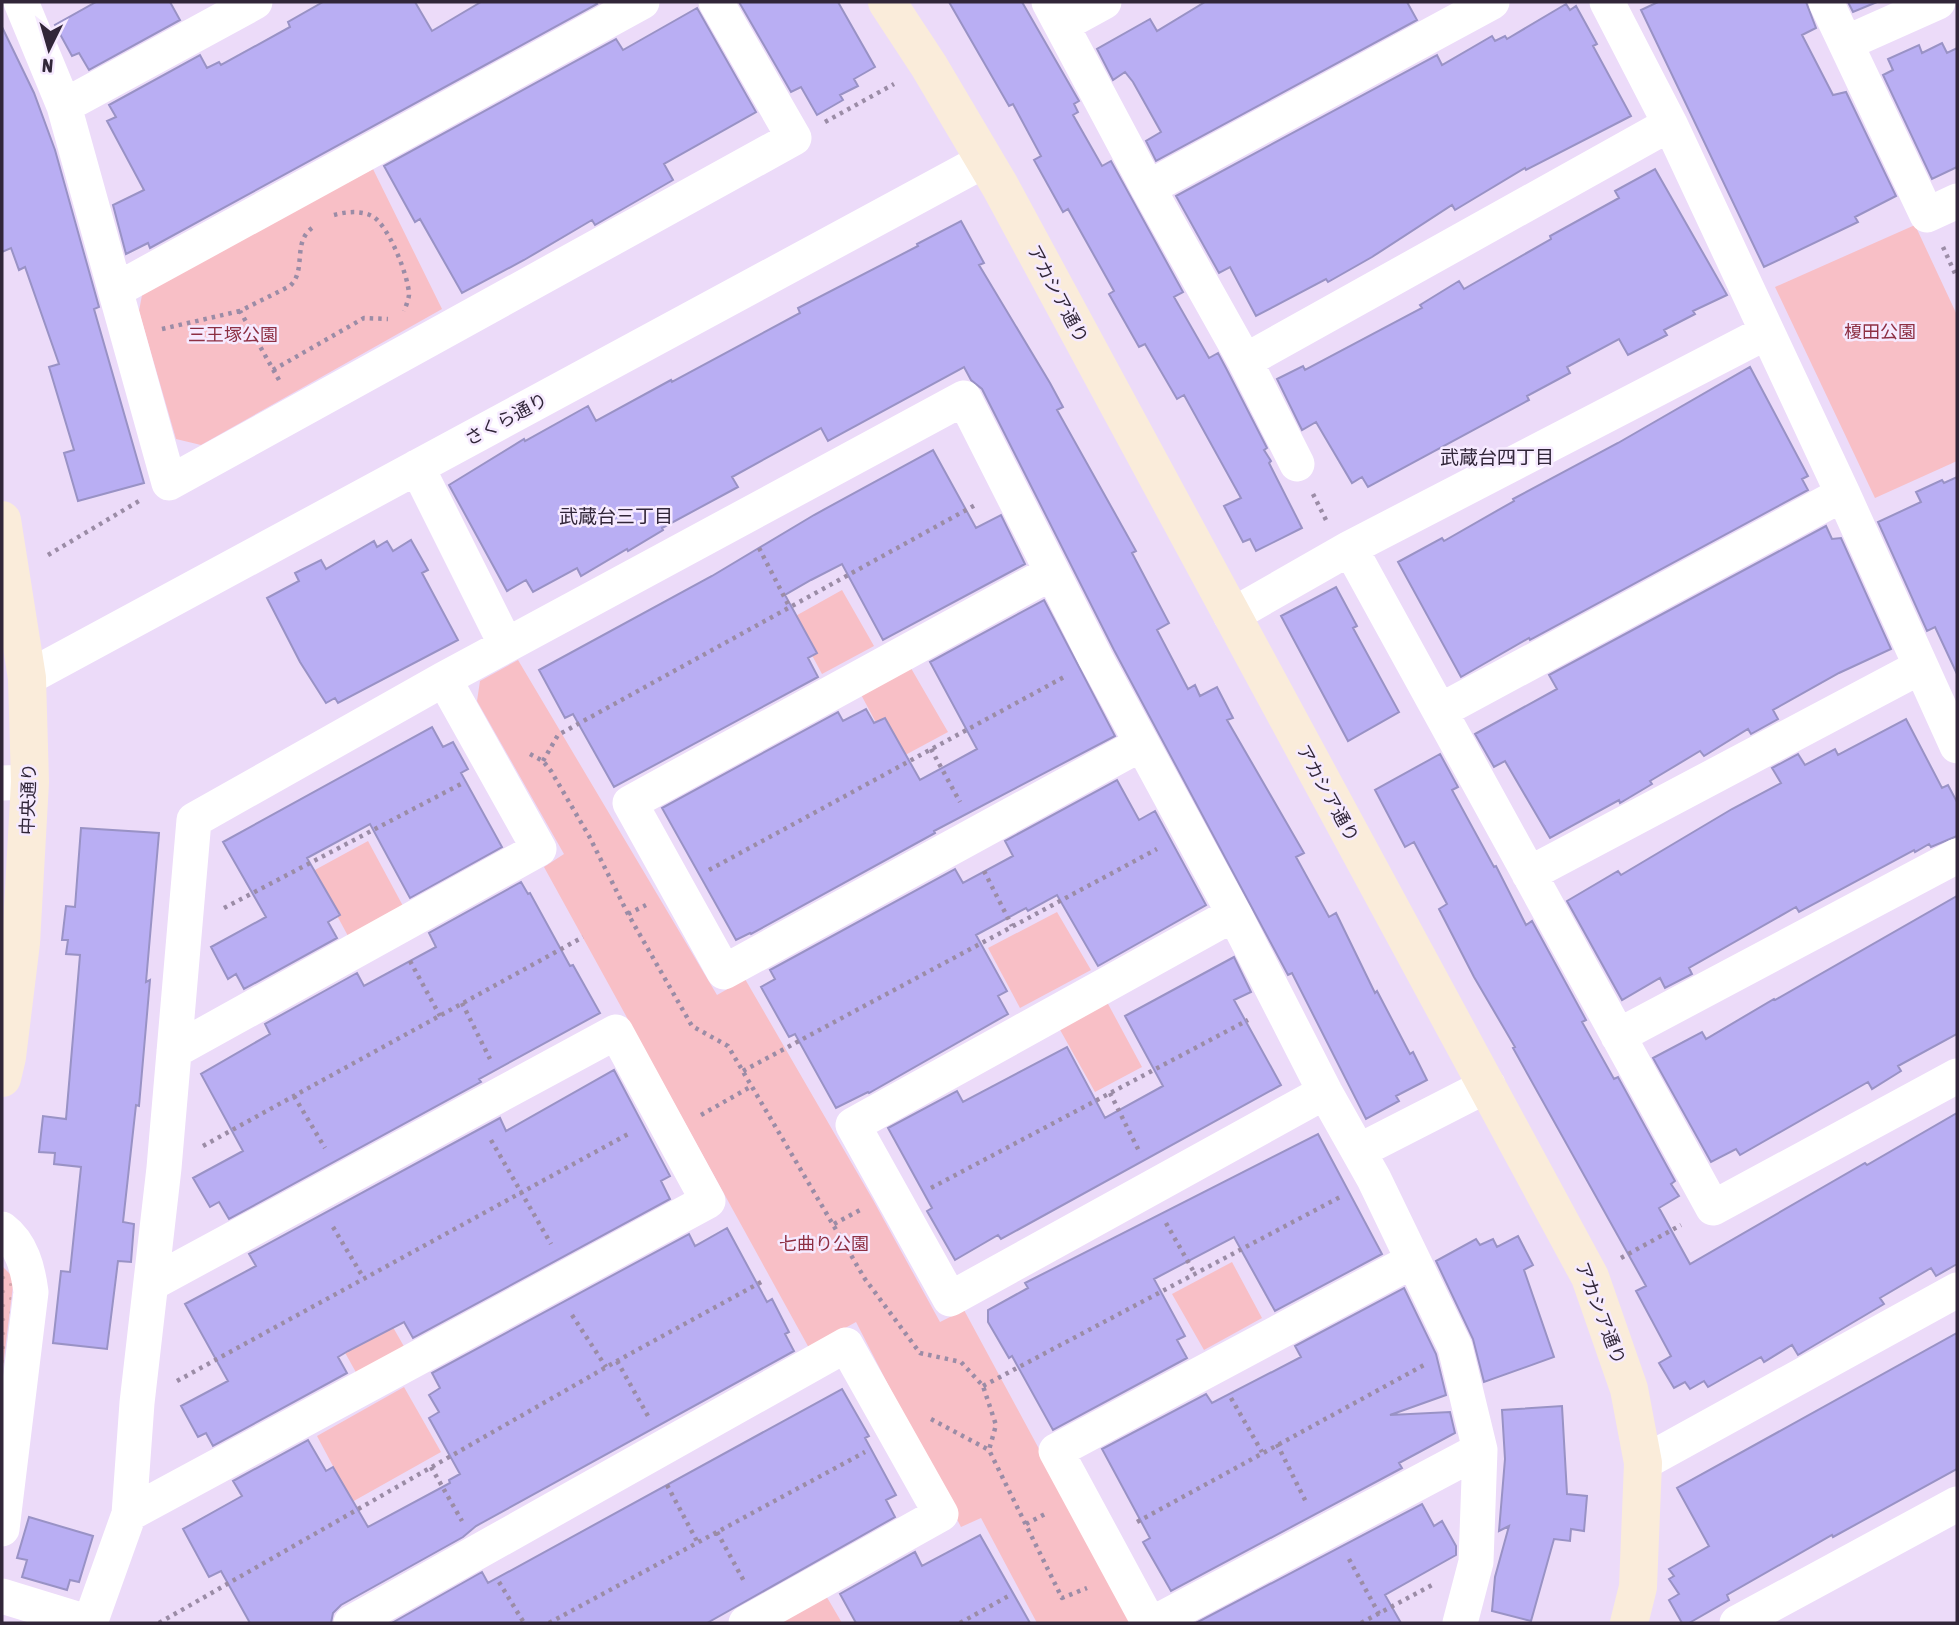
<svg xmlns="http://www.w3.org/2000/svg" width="1959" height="1625" font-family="'Asap Condensed','Noto Sans JP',sans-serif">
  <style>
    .grass { fill: url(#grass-dots) }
    .park { fill: #f8bfc6 }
    .building { fill: #b9aef3; stroke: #9992c5; stroke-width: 2 }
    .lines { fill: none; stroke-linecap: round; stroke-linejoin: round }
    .path { stroke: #9b8ca6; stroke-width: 4.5; stroke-dasharray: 3.5 5; stroke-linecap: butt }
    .street { stroke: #fff; stroke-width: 35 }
    .secondary { stroke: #faecda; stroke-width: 38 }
    .labels { text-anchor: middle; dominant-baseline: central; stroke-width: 5; stroke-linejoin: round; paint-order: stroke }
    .street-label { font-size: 18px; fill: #312639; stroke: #f6eaff }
    .park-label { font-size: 18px; fill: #8d2f43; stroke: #f6eaff }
    .neighbourhood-label { font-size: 19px; fill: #312639; stroke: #f6eaff }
  </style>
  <defs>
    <pattern id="grass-dots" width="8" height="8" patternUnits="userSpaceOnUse" patternTransform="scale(1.75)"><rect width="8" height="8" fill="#f8bfc6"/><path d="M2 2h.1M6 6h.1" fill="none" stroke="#d5a4ab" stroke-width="1.8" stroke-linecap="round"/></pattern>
  </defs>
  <rect width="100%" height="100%" fill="#ecdbf9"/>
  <path class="grass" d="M2 1266 14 1278 2 1374Z"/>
  <path class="park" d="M373 169 442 309 201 445 176 439 139 311 143 290Z
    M1915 225 1957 315V461L1875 498 1775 287Z
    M842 590 874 646 822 674 792 618Z
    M518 660 717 995 745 979 873 1200 940 1322 964 1310 1133 1623H1037L981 1518 961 1527 856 1322 809 1348 544 867 564 854 477 701 480 681Z
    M908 663 948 732 896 760 858 689Z
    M368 841 403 906 348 936 313 871Z
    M1057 912 1091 970 1020 1008 988 948Z
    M1107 1002 1142 1067 1095 1092 1059 1028Z
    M1232 1262 1262 1318 1204 1350 1172 1294Z
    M370 1287 406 1350 358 1376 323 1313Z
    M404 1387 441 1452 352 1502 317 1436Z
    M825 1594 842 1623H776Z"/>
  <path class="building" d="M96 2H170L180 20 89 70 79 53 72 56 55 25Z
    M323 2H415L432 31 481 2H595L597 4 150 248 148 243 126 254 113 205 144 190 107 121 116 117 109 105 200 55 207 68 219 62 221 65 290 27 288 22Z
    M739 2H838L875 67 854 79 858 86 840 95 843 100 817 115 801 87 791 92Z
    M949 2H1022L1079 101 1074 104 1078 112 1073 115 1102 166 1111 161 1183 292 1174 297 1209 358 1218 353 1227 370 1267 448 1264 450 1271 461 1269 463 1302 528 1256 551 1250 539 1243 542 1224 506 1241 498 1184 395 1177 399 1145 344 1139 347 1109 294 1114 291 1068 209 1063 212 1034 160 1041 156 1013 104 1009 106Z
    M1205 2H1407L1417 20 1156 161 1146 141 1161 132 1133 82 1125 72 1113 80 1097 49 1150 19 1157 31Z
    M1658 2H1806L1816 28 1802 35 1833 95 1846 92 1896 196 1855 217 1858 222 1764 267 1641 10Z
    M1848 2H1877L1853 12Z
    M1566 4 1570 10 1576 6 1597 44 1593 46 1631 116 1526 170 1525 168 1455 210 1452 205 1372 257 1328 282 1326 279 1256 316 1230 267 1219 273 1176 196 1437 55 1442 65 1492 36 1495 41 1505 36 1507 39Z
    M697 8 756 112 664 164 673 180 595 225 592 220 524 260 462 293 420 219 415 222 384 166 616 39 623 50Z
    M2 27 34 93 55 150 99 307 94 309 144 483 78 501 64 453 74 450 49 367 59 364 25 267 19 270 11 248 2 252Z
    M1942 43 1947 53 1957 48V167L1932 179 1883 75 1893 70 1888 59 1919 45 1922 53Z
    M1655 169 1727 295 1693 311 1695 314 1664 330 1667 335 1628 355 1619 339 1567 367 1570 373 1527 396 1529 400 1368 487 1362 477 1352 483 1316 422 1302 430 1277 379 1303 366 1305 370 1422 308 1420 305 1459 281 1464 289 1551 239 1550 236 1619 198 1615 191Z
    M961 221 984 263 979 265 1050 383 1063 407 1057 410 1136 551 1132 553 1169 623 1157 630 1188 689 1195 685 1200 696 1217 687 1233 718 1227 720 1304 853 1296 857 1329 917 1336 913 1375 993 1377 991 1410 1054 1413 1052 1427 1080 1396 1096 1399 1101 1366 1119 1292 973 1288 975 1114 650 982 389 971 380 964 367 828 441 821 428 732 477 738 487 662 528 663 530 628 551 627 549 581 576 577 568 533 592 526 580 507 591 449 485 524 439 525 441 588 406 596 421 671 380 672 382 800 313 798 308 918 246 917 244Z
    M1750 367 1808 476 1802 479 1808 490 1530 640 1529 638 1461 677 1398 562 1442 538 1444 541 1514 501 1513 499 1618 443Z
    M933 450 976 528 1001 515 1025 564 883 640 842 564 811 580 785 595 817 653 808 658 818 677 614 787 573 714 565 718 539 670 712 576 814 515Z
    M1957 477V674L1935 627 1927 631 1878 522 1921 502 1916 492 1942 480 1944 483Z
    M1826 526 1832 539 1841 538 1891 649 1839 673 1773 710 1778 719 1751 734 1748 729 1704 756 1700 751 1650 781 1652 784 1620 803 1619 800 1550 838 1505 761 1494 767 1475 734 1557 689 1549 675Z
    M411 540 428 570 422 573 458 640 338 703 335 698 326 703 300 662 267 598 299 581 295 573 321 560 326 569 374 541 377 547 387 541 393 551Z
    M1336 587 1357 626 1353 628 1399 712 1348 741 1281 616Z
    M1044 600 1115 736 934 831 935 833 751 934 750 933 736 940 662 808 838 712 843 721 866 709 874 723 885 718 920 780 977 749 930 662Z
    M1906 719 1942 788 1948 785 1957 802V836L1931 847 1929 844 1915 852 1914 850 1799 912 1796 907 1689 968 1692 974 1665 988 1660 978 1622 1000 1567 901 1618 871 1621 875 1732 809 1781 783 1772 768 1798 754 1805 765 1835 749 1838 755Z
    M432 727 443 747 453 742 468 769 461 773 502 847 410 898 370 824 307 858 340 915 328 922 337 938 244 989 236 974 228 979 211 947 266 917 223 842Z
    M1440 754 1458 787 1452 790 1494 867 1496 866 1526 925 1532 921 1586 1020 1582 1022 1614 1079 1618 1077 1675 1181 1671 1184 1679 1196 1659 1208 1690 1264 1865 1163 1867 1165 1957 1113V1264L1936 1276 1931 1268 1880 1298 1884 1304 1798 1355 1792 1345 1764 1362 1761 1357 1708 1387 1704 1381 1690 1389 1685 1382 1674 1388 1659 1363 1671 1356 1636 1291 1646 1286 1513 1048 1515 1047 1474 977 1439 909 1447 904 1414 842 1405 847 1375 790Z
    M1117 780 1139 820 1155 811 1206 905 1098 966 1057 895 1028 911 1026 908 976 935 1007 991 998 996 1008 1014 869 1093 868 1092 836 1108 795 1034 789 1037 761 987 775 979 770 970 955 869 963 883 1013 856 1005 841Z
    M81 828 159 833 146 982 150 980 139 1106 136 1105 123 1222 134 1224 131 1262 118 1261 107 1349 53 1343 61 1271 70 1272 81 1167 54 1164 55 1153 39 1152 43 1116 66 1119 80 955 66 954 68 940H62L66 906 75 907Z
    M521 882 528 894 530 893 570 966 573 965 600 1013 479 1079 481 1082 229 1219 219 1202 210 1207 193 1178 243 1151 201 1074 270 1034 265 1024 357 973 364 986 436 947 429 933Z
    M1957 896V1034L1898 1066 1901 1071 1872 1089 1868 1082 1740 1155 1736 1149 1711 1162 1653 1058 1702 1032 1706 1039 1774 999 1775 1000Z
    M1234 957 1251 992 1234 1000 1281 1085 1001 1239 998 1235 955 1260 927 1211 932 1208 888 1128 957 1091 963 1102 1067 1047 1105 1118 1163 1086 1125 1016Z
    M614 1070 670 1176 661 1181 670 1199 413 1338 404 1322 348 1351 338 1357 347 1373 213 1446 206 1433 198 1437 181 1406 228 1381 185 1304 256 1266 249 1254 500 1118 506 1131Z
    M1318 1134 1382 1254 1275 1311 1234 1237 1154 1279 1185 1336 1177 1340 1187 1358 1053 1430 1012 1356 1009 1358 988 1322V1310L1028 1288 1025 1283Z
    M727 1228 767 1302 772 1299 789 1332 785 1334 794 1351 476 1526 463 1537 341 1605 333 1613 331 1623H250L221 1571 209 1577 183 1529 242 1496 233 1481 308 1440 326 1471 333 1467 368 1527 450 1483 449 1480 460 1474 429 1418 439 1412 429 1395 440 1388 432 1373 689 1234 695 1246Z
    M1518 1236 1533 1265 1524 1270 1554 1357 1484 1382 1473 1339 1436 1261 1476 1239 1480 1245 1493 1239 1497 1247Z
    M1404 1288 1436 1354 1446 1395 1390 1415 1450 1412 1455 1433 1399 1463 1402 1468 1171 1591 1143 1542 1150 1538 1102 1449 1206 1394 1212 1403 1301 1357 1295 1346Z
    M1957 1333V1469L1833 1537 1832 1535 1727 1595 1729 1600 1689 1623H1682L1669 1600 1679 1594 1669 1579 1674 1576 1669 1569 1709 1546 1677 1488Z
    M842 1389 869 1436 865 1438 896 1495 886 1500 895 1517 707 1623H392L482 1572 488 1583Z
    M1562 1406 1567 1494 1587 1496 1584 1531 1571 1529 1570 1541 1554 1539 1531 1621 1492 1611 1495 1577 1509 1526 1499 1531 1505 1459 1502 1410Z
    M1422 1504 1434 1526 1442 1521 1456 1546V1555L1385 1595 1401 1623H1196Z
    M29 1517 93 1536 79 1582 70 1580 67 1590 22 1577 27 1560 17 1558Z
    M980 1535 1030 1623H856L840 1594 915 1552 922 1566Z"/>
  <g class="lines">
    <path class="path" d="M825 122 894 84
      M334 215C345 212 360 210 372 216 388 224 409 277 409 295 408 301 406 306 404 311
      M1943 247 1957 278
      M162 329 240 311
      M273 370 364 318 388 319
      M279 380 240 311 290 286C307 270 292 243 312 228
      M1313 494 1326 520
      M759 548 789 606
      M48 555 139 501
      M931 749 960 802
      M530 754 543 761 551 771 589 836 628 914 692 1026 728 1046 865 1279 920 1353 961 1362 983 1386 996 1425 989 1450 1062 1598 1087 1588
      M543 761 558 735 977 504
      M709 870 1064 677
      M984 871 1012 926
      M224 908 461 784
      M628 914 646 905
      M410 961 440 1016
      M462 1003 490 1059
      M743 1071 1157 849
      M1110 1093 1140 1153
      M294 1096 325 1148
      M701 1115 752 1086
      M491 1140 551 1244
      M203 1146 583 937
      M931 1188 1248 1020
      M1166 1223 1195 1274
      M834 1224 860 1210
      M333 1227 363 1277
      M1621 1258 1681 1225
      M572 1315 606 1367
      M617 1361 648 1416
      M177 1381 630 1133
      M983 1386 1342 1196
      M1231 1398 1262 1452
      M931 1419 989 1450
      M1277 1444 1306 1502
      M431 1467 462 1521
      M667 1485 698 1543
      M1137 1522 1424 1365
      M1026 1524 1047 1513
      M717 1532 745 1583
      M1349 1559 1379 1614
      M499 1582 524 1623
      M159 1623 617 1361 763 1281
      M549 1623 865 1452
      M960 1623 1012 1594
      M1361 1623 1432 1585"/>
    <path class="street" d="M21 2 64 106 169 483 794 138 716 2
      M1049 2 1148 188 1245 361 1297 464
      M1607 2 1670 124 1843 494 1957 746
      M1826 2 1927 215 1957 201
      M1062 25 1104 2
      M1846 43 1938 2
      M64 106 255 2
      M1148 188 1492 2
      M116 290 642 2
      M1245 361 1670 124
      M417 467 506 645
      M1350 548 1713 1208 1957 1076
      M1051 573 630 803 724 972 1141 744
      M1231 616 1350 548 1767 332
      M27 678 985 160
      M1440 711 1843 494
      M2 783 30 782
      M1529 874 1920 667
      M1234 914 853 1125 950 1299 1325 1092
      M1618 1036 1957 856
      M174 1051 539 849 444 679
      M1359 1151 1488 1085
      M2 1229C22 1244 28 1269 31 1292L2 1529
      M1643 1463 1957 1290
      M129 1514 708 1201 616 1032 152 1283
      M2 1596 90 1623
      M90 1623 129 1514 137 1403 164 1168 194 820 444 679 964 398 1096 659 1234 914 1325 1092 1374 1179 1455 1347 1480 1450 1476 1562 1460 1623
      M351 1623 846 1345 941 1514 746 1623
      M1149 1623 1056 1451 1412 1261
      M1154 1623 1480 1450
      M1737 1623 1957 1504"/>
    <path class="secondary" d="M887 2 929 66 1000 186 1590 1277 1629 1389 1643 1463 1638 1587 1629 1623
      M2 520 27 678 30 782 21 943 7 1057 2 1078"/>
  </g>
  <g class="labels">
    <g class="street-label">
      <text transform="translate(1058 294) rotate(62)">アカシア通り</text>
      <text transform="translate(506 419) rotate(-28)">さくら通り</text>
      <text transform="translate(1328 793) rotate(61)">アカシア通り</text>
      <text transform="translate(28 799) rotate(-88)">中央通り</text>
      <text transform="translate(1601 1313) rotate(69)">アカシア通り</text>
    </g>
    <g class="park-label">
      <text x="1880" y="331">榎田公園</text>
      <text x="233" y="334">三王塚公園</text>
      <text x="824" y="1243">七曲り公園</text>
    </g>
    <g class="neighbourhood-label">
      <text x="1497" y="457">武蔵台四丁目</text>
      <text x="616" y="516">武蔵台三丁目</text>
    </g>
  </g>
  <rect width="1959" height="1625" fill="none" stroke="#312639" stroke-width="7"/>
  <g transform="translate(49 49) rotate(185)" stroke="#f6eaff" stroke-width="5" paint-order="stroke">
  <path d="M0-5L12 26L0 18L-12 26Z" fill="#312639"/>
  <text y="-10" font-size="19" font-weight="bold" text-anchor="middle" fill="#312639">N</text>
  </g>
</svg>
